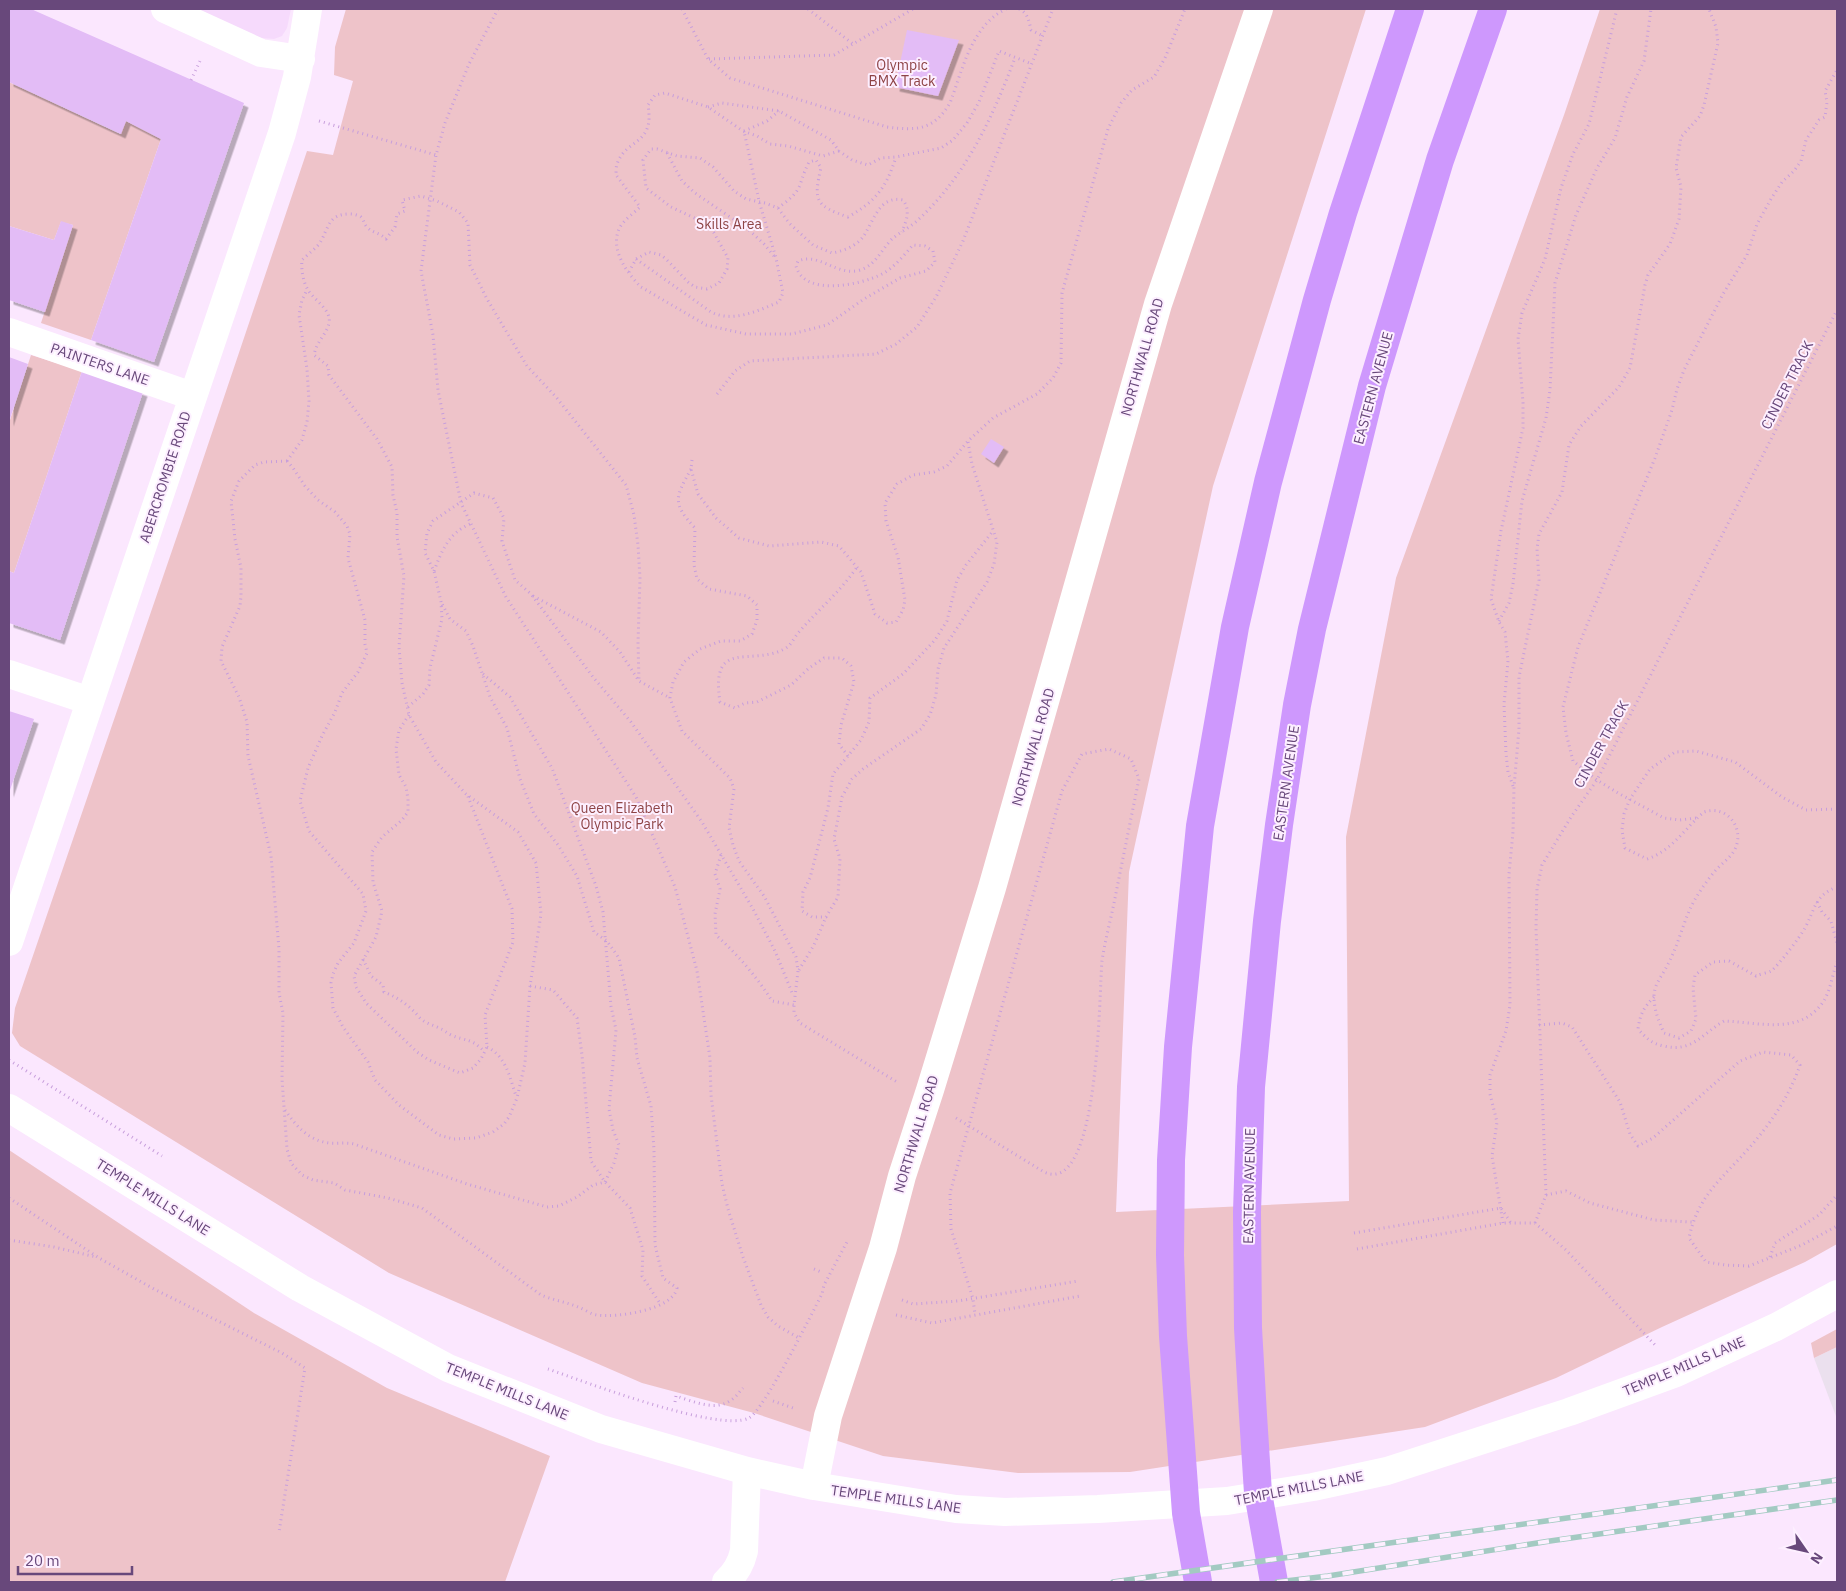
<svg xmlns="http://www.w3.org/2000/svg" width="1846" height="1591" font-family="'IBM Plex Sans',sans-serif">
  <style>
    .residential { fill: #f6dafc }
    .industrial { fill: #ebe0ee }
    .green { fill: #eec3c9 }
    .building { fill: #e3bcf6; filter: url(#shadow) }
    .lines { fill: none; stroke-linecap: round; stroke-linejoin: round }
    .path { stroke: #c79edc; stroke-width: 3; stroke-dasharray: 1 4; stroke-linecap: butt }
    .minor { stroke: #fff; stroke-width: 28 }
    .highway { stroke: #ce98fd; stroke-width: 28 }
    .rail-casing { stroke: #a3cac2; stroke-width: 5.5 }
    .rail { stroke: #fdefff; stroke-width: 4; stroke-dasharray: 11; stroke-linecap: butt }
    .labels { text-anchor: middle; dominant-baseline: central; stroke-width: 4; stroke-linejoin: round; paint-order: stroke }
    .park-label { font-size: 14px; fill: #8e4446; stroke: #fdefff }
    .street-label { font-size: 14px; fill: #68487b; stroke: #fdefff }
  </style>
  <defs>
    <filter id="shadow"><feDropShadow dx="4.5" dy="4.5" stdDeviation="0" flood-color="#0004"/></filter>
  </defs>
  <rect width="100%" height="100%" fill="#fbe7fe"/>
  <path class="residential" d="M195 9H291L287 28 282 36 274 39 261 38Z"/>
  <path class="industrial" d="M1837 1347V1419L1814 1358Z"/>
  <path class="green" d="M346 9H1366L1213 486 1129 872 1116 1212 1349 1201 1346 837 1396 578 1564 115 1600 9H1837V1244L1805 1262 1662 1327 1556 1378 1425 1427 1130 1472 1018 1473 883 1456 754 1413 642 1383 389 1273 20 1046 12 1033 15 1008 188 504 307 151 333 155 353 81 334 75 335 47Z
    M9 82 120 134 126 121 161 139 91 340 41 323 73 225 61 222 54 240 9 226Z
    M31 355 82 371 14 573 9 571V423Z
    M9 1150 254 1313 387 1388 550 1456 505 1582H9Z
    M1837 1329V1347L1814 1358 1811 1343Z"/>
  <path class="building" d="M9 9H31L244 103 154 362 91 340 161 139 126 121 121 134 9 82Z
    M907 30 959 40 938 96 895 87Z
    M61 221 73 225 45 312 9 300V226L54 240Z
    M9 357 28 364 9 422Z
    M82 371 143 392 60 640 9 623V571L14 573Z
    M991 439 1004 447 994 463 981 454Z
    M9 711 34 719 9 793Z"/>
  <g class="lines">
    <path class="path" d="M498 9 469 64 445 123 436 155 421 271 433 335 438 390 461 503 506 597 636 797 675 887 697 971 710 1058 711 1095 722 1184 728 1209 743 1257 761 1305 768 1317 778 1326 799 1338
      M682 9 708 59 730 78 887 127C917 131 934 130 950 103 963 69 971 26 1006 9
      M808 9 853 44
      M1019 9C1028 13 1029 21 1031 30L1043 36
      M709 59 834 55 913 9
      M191 80 200 61
      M708 107 722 103 779 111 831 140 839 151 852 160 868 165 881 158 896 157 941 148 953 140 967 123 979 102 999 51 1032 64
      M319 121 436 155
      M744 131 767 121 779 111
      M839 151 823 156 788 146 770 144 757 136 743 131 708 107 665 93 655 95 648 105C655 146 626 138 617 164 616 167 616 172 616 175L640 207C634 213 625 219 620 227 609 248 626 272 641 287L706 325 746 334H792L827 325 864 299 900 278 926 271 935 262 933 251 925 246 913 245C904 255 894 268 882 274 861 285 804 297 796 266L798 261C820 252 837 277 860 270 876 265 881 250 892 239 900 232 911 227 919 219 967 174 992 118 1015 58
      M667 153 682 181 695 193 749 230 764 244 774 256
      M778 208C786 202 796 195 800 185 803 176 805 170 809 162L816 160 821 168C813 201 816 206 848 217 876 201 886 188 896 157
      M636 259 711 312C733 323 757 311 779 302L783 293 776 258 759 201 744 131
      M629 272 636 259 649 252 661 255 666 259 688 282 695 287 707 289 719 283 727 269 728 258 714 233 703 222 671 207 646 188 643 160 651 149H657L677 156 700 158 713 167 734 191 746 199 765 203 778 208 789 223 813 245 832 253C844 251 856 246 863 237 874 221 879 195 903 200 911 211 906 221 902 232
      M717 394 735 371 750 361 876 354 896 344 917 327 936 297 963 241 1053 9
      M968 442 972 464 997 542 994 564 987 582 944 648 938 669 936 695 930 715 921 729 863 769 852 779 842 797 834 839 840 859 838 897 826 917H812L802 911 803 892 810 878 828 808 833 774 861 740 869 722 870 698 903 674 935 640 947 621 957 580 966 565 993 531
      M692 460 691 469 698 494 716 518 739 538 769 546 821 542 839 546 861 572 875 614 887 623 896 622 903 610 905 600 898 557 886 521 885 503 897 484 913 475 934 472 947 466 968 441 993 418 1037 394 1053 378 1061 363 1062 293 1108 129 1121 103 1132 90 1154 77 1165 58 1185 9
      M287 461 293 468 305 486 318 500 335 512 347 526 350 534 348 558 365 620V644L367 653 358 672 342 693 335 712 322 736 308 768 300 801 309 831 363 894 366 911 354 943 338 963 333 974 331 983 333 1008 343 1027 368 1062 375 1080 399 1105 439 1135 453 1139 476 1138 493 1132 504 1124 509 1117 517 1098 525 1063 530 986 541 914 536 863 518 832 466 794 436 762 409 715 402 683 399 647 404 576 397 537V513L393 495 392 467 377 439 329 375 328 366 314 355C317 340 327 334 329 323 332 310 314 300 308 290 303 282 301 269 302 260 308 254 318 247 321 241 329 226 329 214 350 214 354 214 358 215 361 217 364 220 364 224 367 227 372 233 379 232 386 239L395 227 397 214 405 211 402 200 421 196 437 201 459 212 468 223 470 265 487 299 506 331 527 366 556 397 626 485 634 515 638 545 640 578 638 643 639 681
      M287 461 264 462 255 465 239 481 231 501 235 539 241 568V596L240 606 222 647 221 661 239 697 247 722 248 756 271 856 279 949V993L283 1013 282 1079 287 1149 291 1163 302 1175 313 1180 334 1183 345 1190 388 1198 422 1208 541 1295C553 1300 566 1302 578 1307 584 1309 590 1314 597 1315 616 1318 673 1310 677 1288L663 1278 655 1245 654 1150 651 1106 637 1058 635 1037 619 958 607 941 594 932 577 876 558 845 534 814 520 779 507 728 490 697 473 646 466 631 450 619 441 602
      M287 461 302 440 307 422 309 401 307 369 299 315 302 300 307 290
      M691 469C675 498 672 503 695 528L694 565 697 579 709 589 747 596 757 605V620L752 634 740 641H721L700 649 684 662 673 682 670 698 682 731 730 778 734 789 729 828 733 845 739 861 764 896 796 957 798 971 794 1005V1013L800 1023 897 1082
      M434 571C442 550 449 533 470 524
      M533 596 601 632 620 652 639 681 670 698
      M1499 621 1509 603 1513 584 1522 501 1546 418 1550 390 1555 283 1576 215 1597 168 1615 138 1627 97 1644 61 1651 9
      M483 674 510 697 552 768 596 886 603 912 611 1006 616 1030 609 1109 613 1130 619 1145 614 1163 605 1182
      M408 707 423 694 429 685 430 668 442 619 441 602 434 571 425 553 427 533 433 521 474 493 493 498 504 518 502 541 515 580 531 594 593 677 631 722 702 822 753 909 775 951 793 995
      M409 715 399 730 396 749 399 775 406 787 408 799V812L402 820 382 837 372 852 373 882 382 911 376 937 354 976 356 987 366 1003 417 1052 429 1060 460 1073 473 1068 481 1059 487 1047 485 1015 513 942 512 909 467 794
      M848 756 839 744 841 725 854 682 851 666 842 658H824L809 668 791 685 757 702 745 703 735 708 720 702C710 636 752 668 786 648 791 645 794 638 798 633 818 610 840 592 857 567
      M1513 786 1508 772 1506 754 1504 704 1508 661 1505 632 1499 622 1491 599 1501 531 1523 428V403L1518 339 1522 313 1545 259 1561 188 1573 154 1589 124 1617 9
      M1837 809 1806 810 1782 797 1735 762 1696 751 1675 752 1650 769 1630 799 1624 814 1622 830 1625 848 1647 859C1672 851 1686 827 1704 812 1728 804 1746 830 1734 851 1729 859 1721 864 1715 871 1706 882 1696 896 1690 909 1682 927 1677 948 1667 966 1662 976 1654 984 1654 997 1654 1010 1659 1022 1664 1033L1679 1038 1691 1031 1696 1019 1693 988 1695 975 1713 962 1729 961 1756 976C1760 974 1767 973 1771 971 1779 965 1800 937 1805 928 1815 909 1815 895 1837 887
      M1696 818 1680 820 1664 818 1618 793 1597 780 1573 761 1566 733 1563 707 1578 647 1655 458 1672 410 1677 389 1684 370 1723 294 1747 255 1757 224 1771 199 1782 182 1794 171 1801 161 1806 140 1819 120 1825 117 1827 102 1825 91 1837 70
      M721 855 715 874 720 889 715 914 716 935C738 955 757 977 772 1001L794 1005
      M1817 902 1822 912 1831 921 1837 943
      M363 959 371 976 383 985 384 992C399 998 410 1006 420 1018 426 1024 434 1025 441 1029 444 1030 447 1033 451 1035 467 1042 470 1037 485 1052
      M799 970 814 945 826 917
      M530 986 553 990 577 1018 582 1055 591 1161 605 1182 630 1208 643 1250 642 1276 661 1305
      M1654 997C1644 1007 1640 1014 1638 1029 1646 1038 1652 1044 1664 1046 1692 1053 1703 1033 1724 1021 1758 1022 1800 1036 1823 1002 1831 990 1832 975 1837 962
      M1539 1025 1562 1023 1572 1027 1620 1102 1630 1134 1638 1146 1653 1138 1740 1061 1763 1052 1791 1055 1800 1065C1790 1095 1771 1123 1750 1147 1722 1179 1698 1195 1689 1238L1706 1262 1725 1265 1749 1266 1802 1245 1837 1226
      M487 1047C506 1056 510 1078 516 1096
      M9 1060 162 1156
      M285 1110C296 1126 308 1140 329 1143 337 1144 345 1142 354 1144L467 1184 547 1207 559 1206 577 1197 593 1185 605 1182
      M956 1118 1044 1172C1100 1198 1099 990 1102 961 1105 940 1111 919 1115 898 1123 858 1131 818 1139 779L1131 759 1109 749 1082 754 1062 791 950 1193 951 1229 973 1299 975 1314
      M1546 1195 1566 1191 1590 1203 1654 1220 1692 1222
      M9 1198 99 1258 154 1289 282 1353 305 1368 279 1532
      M1503 1223 1492 1156 1497 1122 1490 1094V1075L1506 1031 1510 1005 1509 874 1513 832 1514 787 1519 729V677L1539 580 1537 549 1539 534 1562 492 1569 445 1581 426 1619 387 1630 368 1645 285 1648 275 1670 244 1679 219 1681 187 1676 168 1681 137 1700 116 1704 105 1718 43 1716 27 1709 9
      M1535 1223 1546 1195 1536 928 1537 889 1542 865 1571 817 1597 780 1837 310
      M1354 1233 1501 1208 1511 1223
      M9 1240 54 1247 96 1257
      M1357 1249 1503 1223H1535L1566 1250 1655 1345
      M1770 1257 1775 1243 1819 1215 1837 1195
      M814 1269 821 1272
      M902 1300 913 1304 958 1301 1078 1281
      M896 1315 932 1323 1080 1296
      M548 1369C583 1381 718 1433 749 1418 764 1410 811 1315 822 1294L824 1285 848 1240
      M773 1401 796 1409
      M675 1402 676 1396C692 1401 716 1412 731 1400 736 1397 739 1392 743 1388"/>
    <path class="minor" d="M165 9 261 53 301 59
      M9 332 192 396
      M9 674 90 701
      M9 942 282 133 297 77 308 9
      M9 1108 300 1288 448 1368 601 1429 747 1471 814 1486 956 1509 1005 1512 1098 1509 1227 1501 1313 1487 1387 1471 1569 1412 1676 1373 1776 1327 1837 1294
      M814 1486 828 1416 883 1248 902 1176 930 1090 992 888 1158 304 1259 9
      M726 1582C736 1573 741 1564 744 1551L747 1471"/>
    <path class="highway" d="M1198 1582 1186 1513 1173 1336 1170 1255 1171 1160 1178 1047 1200 826 1235 627 1268 482 1317 300 1343 213 1410 9
      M1274 1582 1258 1493 1253 1415 1248 1328 1247 1212 1251 1087 1267 921 1279 825 1297 705 1312 629 1372 386 1440 160 1493 9"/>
    <defs>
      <path id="rail" d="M1113 1582 1837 1480
        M1277 1582 1328 1576 1550 1541 1837 1500"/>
    </defs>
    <use href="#rail" class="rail-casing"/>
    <use href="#rail" class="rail"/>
  </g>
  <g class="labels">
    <g class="park-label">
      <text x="902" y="65">Olympic<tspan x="902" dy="16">BMX Track</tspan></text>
      <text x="729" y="224">Skills Area</text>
      <text x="622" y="808">Queen Elizabeth<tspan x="622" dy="16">Olympic Park</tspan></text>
    </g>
    <g class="street-label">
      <text transform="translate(1142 357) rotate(-74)">NORTHWALL ROAD</text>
      <text transform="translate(100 364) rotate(19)">PAINTERS LANE</text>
      <text transform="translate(1787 385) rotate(-63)">CINDER TRACK</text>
      <text transform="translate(1373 388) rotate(-75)">EASTERN AVENUE</text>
      <text transform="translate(165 477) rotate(-72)">ABERCROMBIE ROAD</text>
      <text transform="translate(1601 744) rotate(-61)">CINDER TRACK</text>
      <text transform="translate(1033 747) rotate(-74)">NORTHWALL ROAD</text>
      <text transform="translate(1286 783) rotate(-82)">EASTERN AVENUE</text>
      <text transform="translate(916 1134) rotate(-73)">NORTHWALL ROAD</text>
      <text transform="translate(1249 1186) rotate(-89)">EASTERN AVENUE</text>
      <text transform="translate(153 1197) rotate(32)">TEMPLE MILLS LANE</text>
      <text transform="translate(1684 1366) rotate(-23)">TEMPLE MILLS LANE</text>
      <text transform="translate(507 1391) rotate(22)">TEMPLE MILLS LANE</text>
      <text transform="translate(1299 1488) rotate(-11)">TEMPLE MILLS LANE</text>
      <text transform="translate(896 1499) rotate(8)">TEMPLE MILLS LANE</text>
    </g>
  </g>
  <rect width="1846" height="1591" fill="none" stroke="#68487b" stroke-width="20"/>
  <g transform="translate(1806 1551) rotate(124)" stroke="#fdefff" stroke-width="4" paint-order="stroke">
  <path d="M0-4L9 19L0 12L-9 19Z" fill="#68487b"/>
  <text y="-8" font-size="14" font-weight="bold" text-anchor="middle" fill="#68487b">N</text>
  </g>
  <path d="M18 1566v8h114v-8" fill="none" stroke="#68487b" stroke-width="2.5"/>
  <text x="25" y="1566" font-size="15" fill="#68487b" stroke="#fdefff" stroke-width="4" paint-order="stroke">20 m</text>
</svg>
